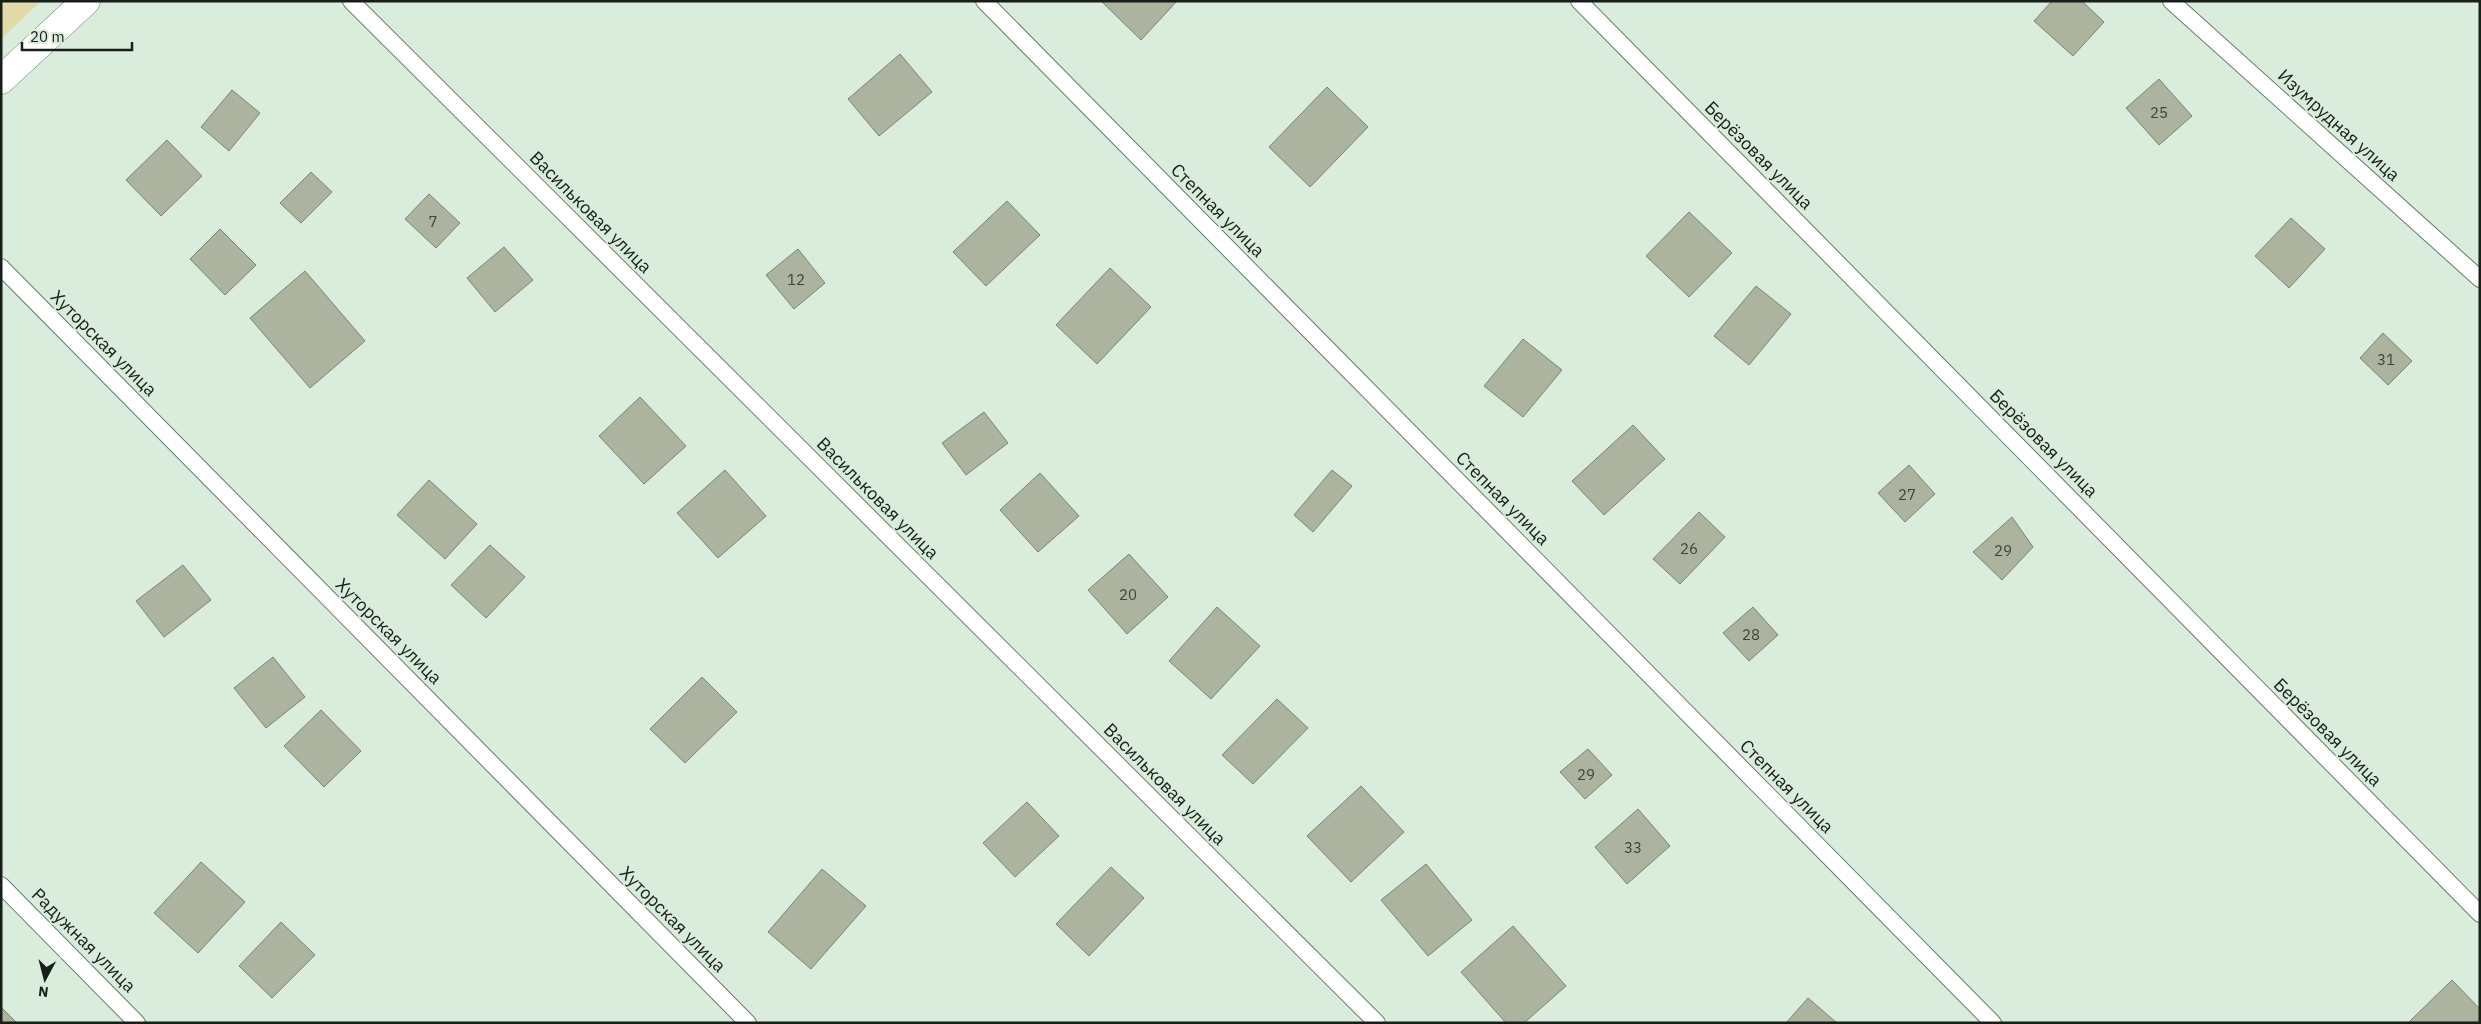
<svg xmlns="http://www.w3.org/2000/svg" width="2481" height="1024" font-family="'IBM Plex Sans',sans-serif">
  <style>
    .green { fill: #e2daa9 }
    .building { fill: #acb4a0; stroke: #7d8471 }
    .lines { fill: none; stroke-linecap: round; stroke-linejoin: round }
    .lane-casing { stroke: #697a6c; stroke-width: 18 }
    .street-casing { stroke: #697a6c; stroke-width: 29 }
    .lane { stroke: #fff; stroke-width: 16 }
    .street { stroke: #fff; stroke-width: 28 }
    .labels { text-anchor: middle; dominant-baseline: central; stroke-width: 4; stroke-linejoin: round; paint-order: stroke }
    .number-label { font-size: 15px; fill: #3d443b }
    .street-label { font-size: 18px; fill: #181e19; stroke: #daecdc }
  </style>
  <rect width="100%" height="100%" fill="#daecdc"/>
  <path class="green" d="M1 1H41L1 39Z"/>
  <path class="building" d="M1101 1H1177L1141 40Z
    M2052 1H2082L2104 22 2073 56 2034 21Z
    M900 54 932 92 879 136 848 99Z
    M2159 79 2192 116 2159 145 2126 108Z
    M1327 87 1368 127 1310 187 1269 147Z
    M232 90 260 113 229 151 201 127Z
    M167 140 202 176 161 216 126 180Z
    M311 172 332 192 301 223 280 203Z
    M429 194 460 223 436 248 405 219Z
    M1007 201 1040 235 986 286 953 252Z
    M1689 212 1732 253 1689 297 1646 256Z
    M2291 218 2325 249 2289 288 2255 256Z
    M220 229 256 265 225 295 190 259Z
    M504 247 533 280 495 312 467 278Z
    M798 249 825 283 794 309 766 275Z
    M1110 268 1151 307 1097 364 1056 325Z
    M305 271 365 341 310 388 250 318Z
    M1756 286 1791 314 1749 365 1714 336Z
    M2383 333 2412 361 2388 385 2360 358Z
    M1523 339 1562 370 1523 417 1484 386Z
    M640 397 686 446 644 484 599 436Z
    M984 412 1008 443 966 475 942 443Z
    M1633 425 1665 459 1604 515 1572 481Z
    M1909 465 1935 494 1905 522 1878 493Z
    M725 470 766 516 718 558 677 513Z
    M1332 470 1352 486 1313 532 1294 515Z
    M1040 473 1079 516 1038 552 1000 510Z
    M429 480 477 524 445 559 397 515Z
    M1699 512 1725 537 1680 584 1653 559Z
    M2012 517 2033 547 2002 580 1973 552Z
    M490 545 525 577 486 618 451 585Z
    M1129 554 1168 597 1127 634 1088 590Z
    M183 565 211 600 164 637 136 601Z
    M1217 607 1260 646 1211 699 1169 661Z
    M1753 607 1778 635 1749 661 1723 633Z
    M273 657 305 697 266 728 234 688Z
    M702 677 737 712 685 763 650 729Z
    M1277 699 1308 728 1253 784 1222 755Z
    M321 710 361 751 324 787 284 746Z
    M1588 749 1612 775 1585 799 1560 772Z
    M1361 786 1404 832 1351 882 1307 836Z
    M1027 802 1059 836 1015 877 983 843Z
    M1638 809 1670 846 1627 884 1595 847Z
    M201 862 245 902 198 953 154 913Z
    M1426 864 1472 920 1428 956 1381 900Z
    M1111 867 1144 898 1089 956 1056 924Z
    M822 869 866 906 811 969 768 932Z
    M281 922 315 955 272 998 239 966Z
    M1513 926 1566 986 1524 1023H1506L1461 972Z
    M2452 980 2480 1009V1023H2408Z
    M1808 998 1837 1023H1786Z
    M1 1007 17 1023H1Z"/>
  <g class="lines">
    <defs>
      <path id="lane" d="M351 1 1377 1023
        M984 1 1993 1023
        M1579 1 2480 914
        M2171 1 2480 279
        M1 267 748 1023
        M1 885 137 1023"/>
      <path id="street" d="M1 80 86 1"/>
    </defs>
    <use href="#lane" class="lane-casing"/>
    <use href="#street" class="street-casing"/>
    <use href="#lane" class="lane"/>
    <use href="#street" class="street"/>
  </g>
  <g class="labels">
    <g class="number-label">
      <text x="2159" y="112">25</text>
      <text x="433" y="221">7</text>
      <text x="796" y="279">12</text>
      <text x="2386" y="359">31</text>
      <text x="1907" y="494">27</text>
      <text x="1689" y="548">26</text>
      <text x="2003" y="550">29</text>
      <text x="1128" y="594">20</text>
      <text x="1751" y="634">28</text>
      <text x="1586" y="774">29</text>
      <text x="1633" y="847">33</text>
    </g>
    <g class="street-label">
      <text transform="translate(2339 125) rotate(42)">Изумрудная улица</text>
      <text transform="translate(1759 155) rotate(45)">Берёзовая улица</text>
      <text transform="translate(1218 210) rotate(45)">Степная улица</text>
      <text transform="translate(591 212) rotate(45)">Васильковая улица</text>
      <text transform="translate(104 343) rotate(45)">Хуторская улица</text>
      <text transform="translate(2044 443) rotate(45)">Берёзовая улица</text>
      <text transform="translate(878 498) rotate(45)">Васильковая улица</text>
      <text transform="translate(1503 498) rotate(45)">Степная улица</text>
      <text transform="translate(389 631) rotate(45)">Хуторская улица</text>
      <text transform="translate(2328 732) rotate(45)">Берёзовая улица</text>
      <text transform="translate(1165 784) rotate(45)">Васильковая улица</text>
      <text transform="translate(1787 786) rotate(45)">Степная улица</text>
      <text transform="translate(673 919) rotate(45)">Хуторская улица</text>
      <text transform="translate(84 940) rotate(45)">Радужная улица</text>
    </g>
  </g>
  <rect width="2481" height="1024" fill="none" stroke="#181e19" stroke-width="5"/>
  <g transform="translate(45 979) rotate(187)" stroke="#daecdc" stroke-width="4" paint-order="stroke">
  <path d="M0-4L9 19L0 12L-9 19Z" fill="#181e19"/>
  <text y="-8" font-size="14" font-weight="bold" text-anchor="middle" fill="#181e19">N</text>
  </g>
  <path d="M22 42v8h110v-8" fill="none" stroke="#181e19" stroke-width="2.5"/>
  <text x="30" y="42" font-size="15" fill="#181e19" stroke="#daecdc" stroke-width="4" paint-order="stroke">20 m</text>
</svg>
